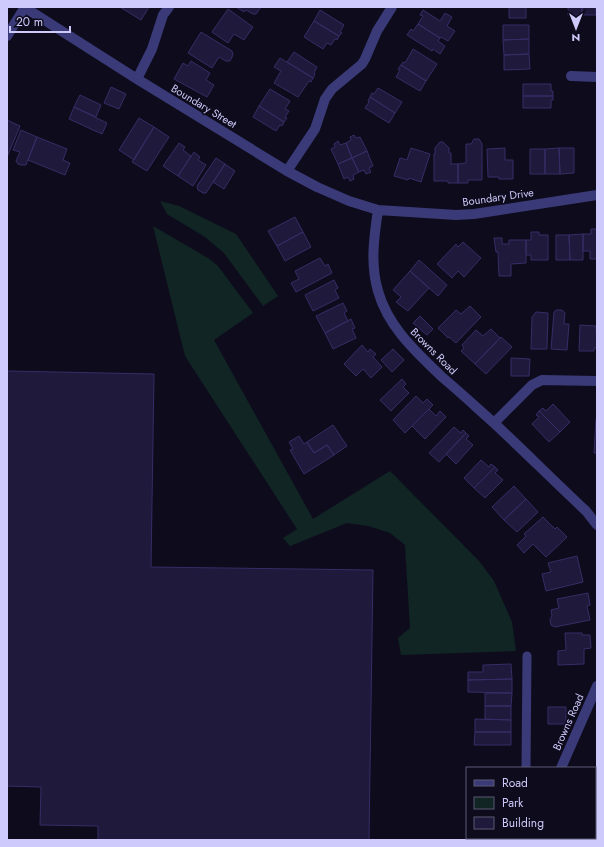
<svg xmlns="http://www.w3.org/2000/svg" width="604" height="847" font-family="Jost,sans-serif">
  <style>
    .green { fill: #102524 }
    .building { fill: #1f193b; stroke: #362d66 }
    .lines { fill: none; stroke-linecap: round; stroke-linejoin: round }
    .service { stroke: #3a3a78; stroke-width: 9 }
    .minor { stroke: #3a3a78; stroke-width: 10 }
    .tertiary { stroke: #3a3a78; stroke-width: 10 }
    .labels { text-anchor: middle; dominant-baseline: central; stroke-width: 3; stroke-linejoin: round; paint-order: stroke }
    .street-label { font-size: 11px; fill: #cecafc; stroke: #0e0c1c }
  </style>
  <rect width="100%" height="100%" fill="#0e0c1c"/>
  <path class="green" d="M160 201 179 206 236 234 278 296 263 306 224 253 205 237 167 214Z
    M153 226 208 258 218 266 253 313 214 340 313 519 390 471 479 561 494 581 512 622 516 651 401 655 398 638 410 628 405 545 390 533 368 526 347 523 290 546 283 538 297 529 185 356Z
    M487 838H519V840H486Z"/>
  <path class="building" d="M120 7H149L141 20Z
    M236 7H261L256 14H253L246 10 244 12Z
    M509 7H526V18H509Z
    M568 7H582V15H568Z
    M582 7H596V15H582Z
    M228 9 253 27 244 40 234 34 228 43 212 32Z
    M320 10 344 25 340 32 342 33 339 36 314 21Z
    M423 10 440 21 445 13 452 17 447 26 455 31 448 41 441 37 440 38 418 24 423 16 420 15Z
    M314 21 339 36 337 40 335 39 331 45 327 43 323 49 304 37Z
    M418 24 440 38 438 41 445 46 440 54 433 49 432 51 407 35 411 29 413 31Z
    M503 25H529V39L503 40Z
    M201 32 232 51 233 55 230 61H226L219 57 212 68 188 53Z
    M529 39V54L504 55 503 40Z
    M413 49 437 64 426 81 401 65 403 62 405 63Z
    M294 52 317 67 314 73 315 74 313 78 287 62Z
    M529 54 530 69 504 70V55Z
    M280 58 313 78 311 82 309 81 298 97 274 83 281 71 274 67Z
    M191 61 210 73 206 80 214 85 207 97 174 79 183 63 188 66Z
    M401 65 426 81 420 91 396 77 400 70 398 69Z
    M523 84H551V91H553V96H523Z
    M111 87 126 94 119 109 104 103Z
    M378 88 402 102 395 113 370 97 372 93 374 94Z
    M270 89 290 101 285 109 289 111 285 117 287 118 284 122 259 106Z
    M80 95 101 105 96 117 74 107Z
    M523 96H553V100H551V108H523Z
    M370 97 395 113 389 123 365 108 369 102 368 101Z
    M259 106 284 122 282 126 280 125 276 131 253 117Z
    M74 107 107 123 102 134 69 119Z
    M139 118 154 127 134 160 119 150Z
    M7 120 20 126 7 157Z
    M154 127 169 137 147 171 132 162Z
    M21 130 37 137 26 165H21L18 164 16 161 20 152 13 150Z
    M354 135 356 138 360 137 367 151 352 158 346 143 351 140 350 137Z
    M37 137 67 149 63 160 70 163 65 175 28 160Z
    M474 139H479L482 144V180H468V183H458V164L466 163V144H471Z
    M338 141 340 145 346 143 352 158 338 164 331 149 335 147 334 144Z
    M440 142H443L449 148V153H451V164H458V183H448V181H434V154H435V148Z
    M179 143 185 147 183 150 191 156 178 176 163 166Z
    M411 148 430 154 421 182 409 178 408 180 394 176 400 158 407 160Z
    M505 148V160H513V179H499V177H488L487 149Z
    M559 148H574V173L560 174Z
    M559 148 560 174H545V149Z
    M530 149H545V174H530Z
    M367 151 373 166 369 168 371 172 366 174 364 170 359 172 352 158Z
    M194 152 200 157 198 160 206 165 193 186 178 176Z
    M216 158 225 164 206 193H203L198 190 197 186Z
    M352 158 359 172 353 175 354 179 350 181 348 177 344 179 338 164Z
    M225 164 235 171 224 189 213 182Z
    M295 217 303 232 277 246 268 231Z
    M591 229H597V259H590V251H583V234H591Z
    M303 232 311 247 285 261 277 246Z
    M531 232H539V235H548V260H531V255H526V240H531Z
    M583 234V260H570L569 235Z
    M556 235H569L570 260H556Z
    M494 238H502V244H509V240H526V263L511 264V276H499L498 252H496Z
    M463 242 481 258 464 277 458 271 452 278 437 264 456 244 458 247Z
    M320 258 325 266 328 264 332 273 296 292 291 283 299 279 295 271Z
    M419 260 447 285 438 296 410 271Z
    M410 271 429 288 408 311 396 302 401 297 393 290Z
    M334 280 338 288 335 290 339 298 313 311 305 295Z
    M343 303 347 311 344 313 348 321 325 333 316 316Z
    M470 306 481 317 456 343 449 337 448 338 438 328 456 310 461 314Z
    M556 310H562L565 313 564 324H569L567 350 551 349 554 312Z
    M536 312 548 313 547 349H531L532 317Z
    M420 316 433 329 427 335 413 323Z
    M351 319 355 328 352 329 356 338 333 349 325 333Z
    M580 325 596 326 597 348H594V351H579Z
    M491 329 500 338 475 364 461 351 464 348 462 345 476 330 483 336Z
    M501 337 512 347 486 374 475 364Z
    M362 345 368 352 370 349 376 354 373 357 382 367 371 378 363 369 356 376 344 364Z
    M393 349 404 360 392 372 381 360Z
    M511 358 530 359 529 376H511Z
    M7 371 154 374 151 567 373 570 369 840H98V826L40 825 41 787 7 786Z
    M402 379 406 384 403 387 409 393 391 411 380 400Z
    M416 396 423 403 427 399 433 405 405 433 393 420Z
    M553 404 570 422 560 432 539 411 543 408 546 411Z
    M429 409 436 416 440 411 446 417 425 439 412 426Z
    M539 411 560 432 549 442 532 424 539 417 536 415Z
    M596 419 597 420V453H594Z
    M333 425 347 446 334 455 327 445 314 453 307 442Z
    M454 427 461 433 463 430 466 433 439 462 429 453Z
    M466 433 469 436 466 439 473 445 456 464 446 454Z
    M299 436 304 444 307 442 314 453 327 445 334 455 304 474 290 450 293 449 289 442Z
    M481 460 489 467 491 464 495 467 474 488 464 478Z
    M495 467 498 470 495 473 503 480 485 498 474 488Z
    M514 486 526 499 504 520 492 507Z
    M526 499 538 512 517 532 504 520Z
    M543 517 555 529 557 527 567 537 546 557 533 544 524 553 517 545 526 536 524 534Z
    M577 556 583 582 546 591 542 574 551 572 548 563Z
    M588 593 590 605 587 606 590 620 555 627 551 625 550 620 552 616 551 610 559 608 557 599Z
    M565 633H582V635H590L591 648 584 649V664L558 665V651L566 650Z
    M511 664 512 679 468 680V672H483V665Z
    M512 679V693L468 692V680Z
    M485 693H512L511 706H485Z
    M485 706H511V720L485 719Z
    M548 707H566V724H548Z
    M475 719 511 720V732H475Z
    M475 732H511V745H474Z
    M595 787H597V823H595Z"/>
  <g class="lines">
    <path class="service" d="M526 768 527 656"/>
    <path class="minor" d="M24 7 137 79 287 171 317 187 349 201 378 210 456 215 474 214 597 195
      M571 76 597 77
      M137 79 152 49 163 15 169 7
      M287 171 315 129 325 99 332 89 362 64 365 59 377 31 392 7
      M378 210C374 237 370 264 378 291 388 327 416 352 442 377 460 392 477 408 494 423 525 452 555 482 586 511L597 525
      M494 423 532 385 542 380 597 381
      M561 768 597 686
      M532 840 533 838
      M588 840 591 838"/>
    <path class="tertiary" d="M7 36 25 7"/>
  </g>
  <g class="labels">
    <g class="street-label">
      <text transform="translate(204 106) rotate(31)">Boundary Street</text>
      <text transform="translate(498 197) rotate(-8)">Boundary Drive</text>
      <text transform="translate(434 351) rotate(45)">Browns Road</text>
      <text transform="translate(568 722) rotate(-66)">Browns Road</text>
    </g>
  </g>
  <rect width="604" height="847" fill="none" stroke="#cecafc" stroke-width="16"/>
  <rect x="466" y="767" width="130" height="72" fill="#0e0c1c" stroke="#5b5876"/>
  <rect x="474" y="780" width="20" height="6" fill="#3a3a78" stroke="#5b5876"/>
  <text x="502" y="787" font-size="12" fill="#cecafc">Road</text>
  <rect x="474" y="797" width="20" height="12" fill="#102524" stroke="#5b5876"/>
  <text x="502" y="807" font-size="12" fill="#cecafc">Park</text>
  <rect x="474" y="817" width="20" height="12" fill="#1f193b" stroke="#5b5876"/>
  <text x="502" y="827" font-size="12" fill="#cecafc">Building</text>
  <g transform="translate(576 28) rotate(180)" stroke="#0e0c1c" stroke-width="3" paint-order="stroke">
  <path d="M0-3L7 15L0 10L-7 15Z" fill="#cecafc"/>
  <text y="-6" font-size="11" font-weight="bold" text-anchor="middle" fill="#cecafc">N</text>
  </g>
  <path d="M10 26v6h60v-6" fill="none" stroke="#cecafc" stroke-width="2"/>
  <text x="16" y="26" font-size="12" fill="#cecafc" stroke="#0e0c1c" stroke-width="3" paint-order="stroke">20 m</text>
</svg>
